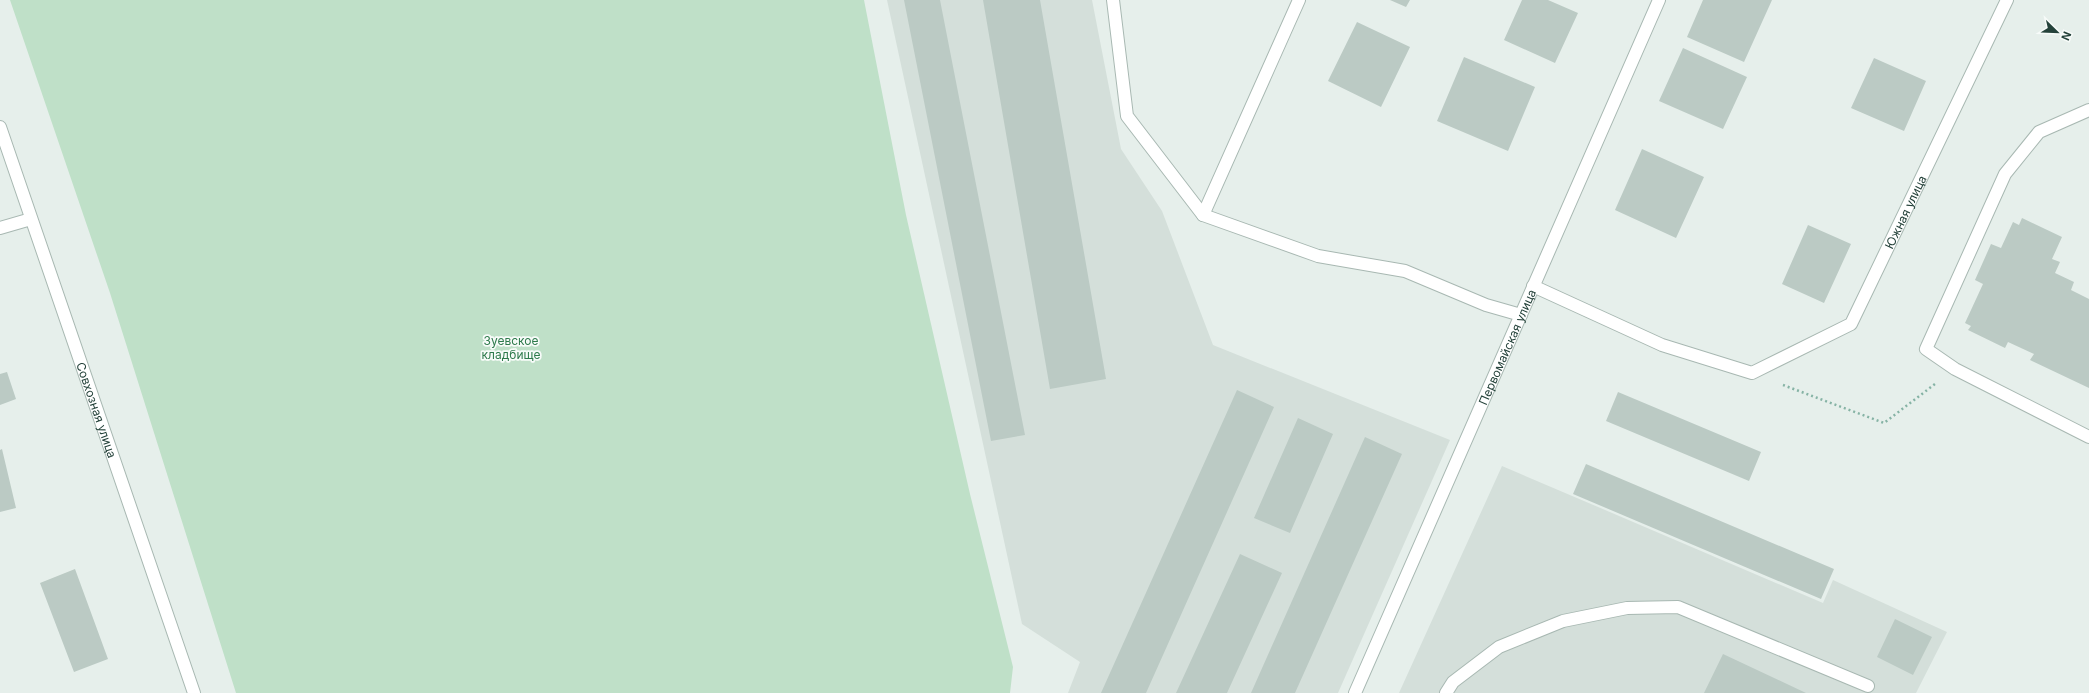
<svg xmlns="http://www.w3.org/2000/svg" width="2089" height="693" font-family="Inter,sans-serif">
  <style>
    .built { fill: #d4dfda }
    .green { fill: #bfe0c8 }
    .building { fill: #bbcac4 }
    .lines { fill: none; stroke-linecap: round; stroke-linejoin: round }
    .minor-casing { stroke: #a8b8b2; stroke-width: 14 }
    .path { stroke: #86b3a5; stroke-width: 2.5; stroke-dasharray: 2 3; stroke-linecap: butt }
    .minor { stroke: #fff; stroke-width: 12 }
    .labels { text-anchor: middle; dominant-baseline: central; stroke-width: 3.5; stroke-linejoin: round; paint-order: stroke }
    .street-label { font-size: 12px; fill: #24423a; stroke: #f7fbf9 }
    .park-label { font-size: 12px; fill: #2d7a4b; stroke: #f7fbf9 }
  </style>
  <rect width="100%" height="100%" fill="#e6efeb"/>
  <path class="built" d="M887 0H1092L1121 149 1162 211 1213 345 1450 440 1338 693H1068L1080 662 1022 624Z
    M1502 466 1823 603 1833 580 1947 632 1916 693H1399Z"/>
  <path class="green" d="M10 0H864L906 215 970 494 1013 667 1010 693H236L110 293Z"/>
  <path class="building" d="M904 0H940L1025 435 991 441Z
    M983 0H1040L1106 379 1050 389Z
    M1390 0H1410L1406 7Z
    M1522 0H1548L1578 13 1555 63 1504 40Z
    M1703 0H1772L1744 62 1687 37Z
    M1357 22 1410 47 1381 107 1328 81Z
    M1683 48 1747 77 1723 129 1659 101Z
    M1464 57 1535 87 1508 151 1437 121Z
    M1874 58 1926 81 1904 131 1851 108Z
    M1642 149 1704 177 1676 238 1615 210Z
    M2022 218 2062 237 2052 259 2060 262 2055 273 2074 282 2071 290 2089 299V388L2030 360 2034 354 2008 342 2005 348 1968 330 1971 326 1965 323 1983 284 1975 280 1991 244 2001 248 2013 222 2019 225Z
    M1808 225 1851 244 1824 303 1782 284Z
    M7 372 16 399 0 405V374Z
    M1237 390 1274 407 1146 693H1101Z
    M1618 392 1761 452 1749 481 1606 421Z
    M1298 418 1333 434 1290 533 1254 518Z
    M1365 437 1402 454 1295 693H1251Z
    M2 449 16 508 0 512V450Z
    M1586 464 1834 569 1821 599 1573 494Z
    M1240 554 1282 573 1227 693H1176Z
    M75 569 108 659 74 672 40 583Z
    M1895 619 1932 637 1913 675 1877 657Z
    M1723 654 1806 693H1704Z"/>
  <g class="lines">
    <defs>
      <g id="minor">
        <path d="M1113 0 1127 116 1203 215 1318 256 1405 271 1486 305 1521 315"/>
        <path d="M2089 110 2039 132 2005 174 1926 349 1955 369 2089 437"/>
        <path id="s1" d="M0 127 194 693"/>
        <path d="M1203 215 1299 0"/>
        <path d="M0 228 31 219"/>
        <path id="s2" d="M1533 286 1662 345 1752 373 1851 324 2007 0"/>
        <path id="s3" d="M1355 693 1659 0"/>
        <path d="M1446 693 1453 682 1499 647 1563 621 1627 608 1678 607 1868 686"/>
      </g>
    </defs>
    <use href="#minor" class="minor-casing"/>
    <path class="path" d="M1783 385 1884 423 1935 384"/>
    <use href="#minor" class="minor"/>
  </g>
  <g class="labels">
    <g class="street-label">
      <text stroke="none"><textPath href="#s2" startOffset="471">Южная улица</textPath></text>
      <text stroke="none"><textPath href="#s3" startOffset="378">Первомайская улица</textPath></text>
      <text stroke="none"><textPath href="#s1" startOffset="299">Совхозная улица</textPath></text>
    </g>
    <g class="park-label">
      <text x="511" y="340">Зуевское<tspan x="511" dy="14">кладбище</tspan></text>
    </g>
  </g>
  <g transform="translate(2057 32) rotate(113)" stroke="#f7fbf9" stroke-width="3" paint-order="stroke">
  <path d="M0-3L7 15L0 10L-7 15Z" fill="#24423a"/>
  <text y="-6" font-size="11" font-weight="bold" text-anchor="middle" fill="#24423a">N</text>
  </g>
</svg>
